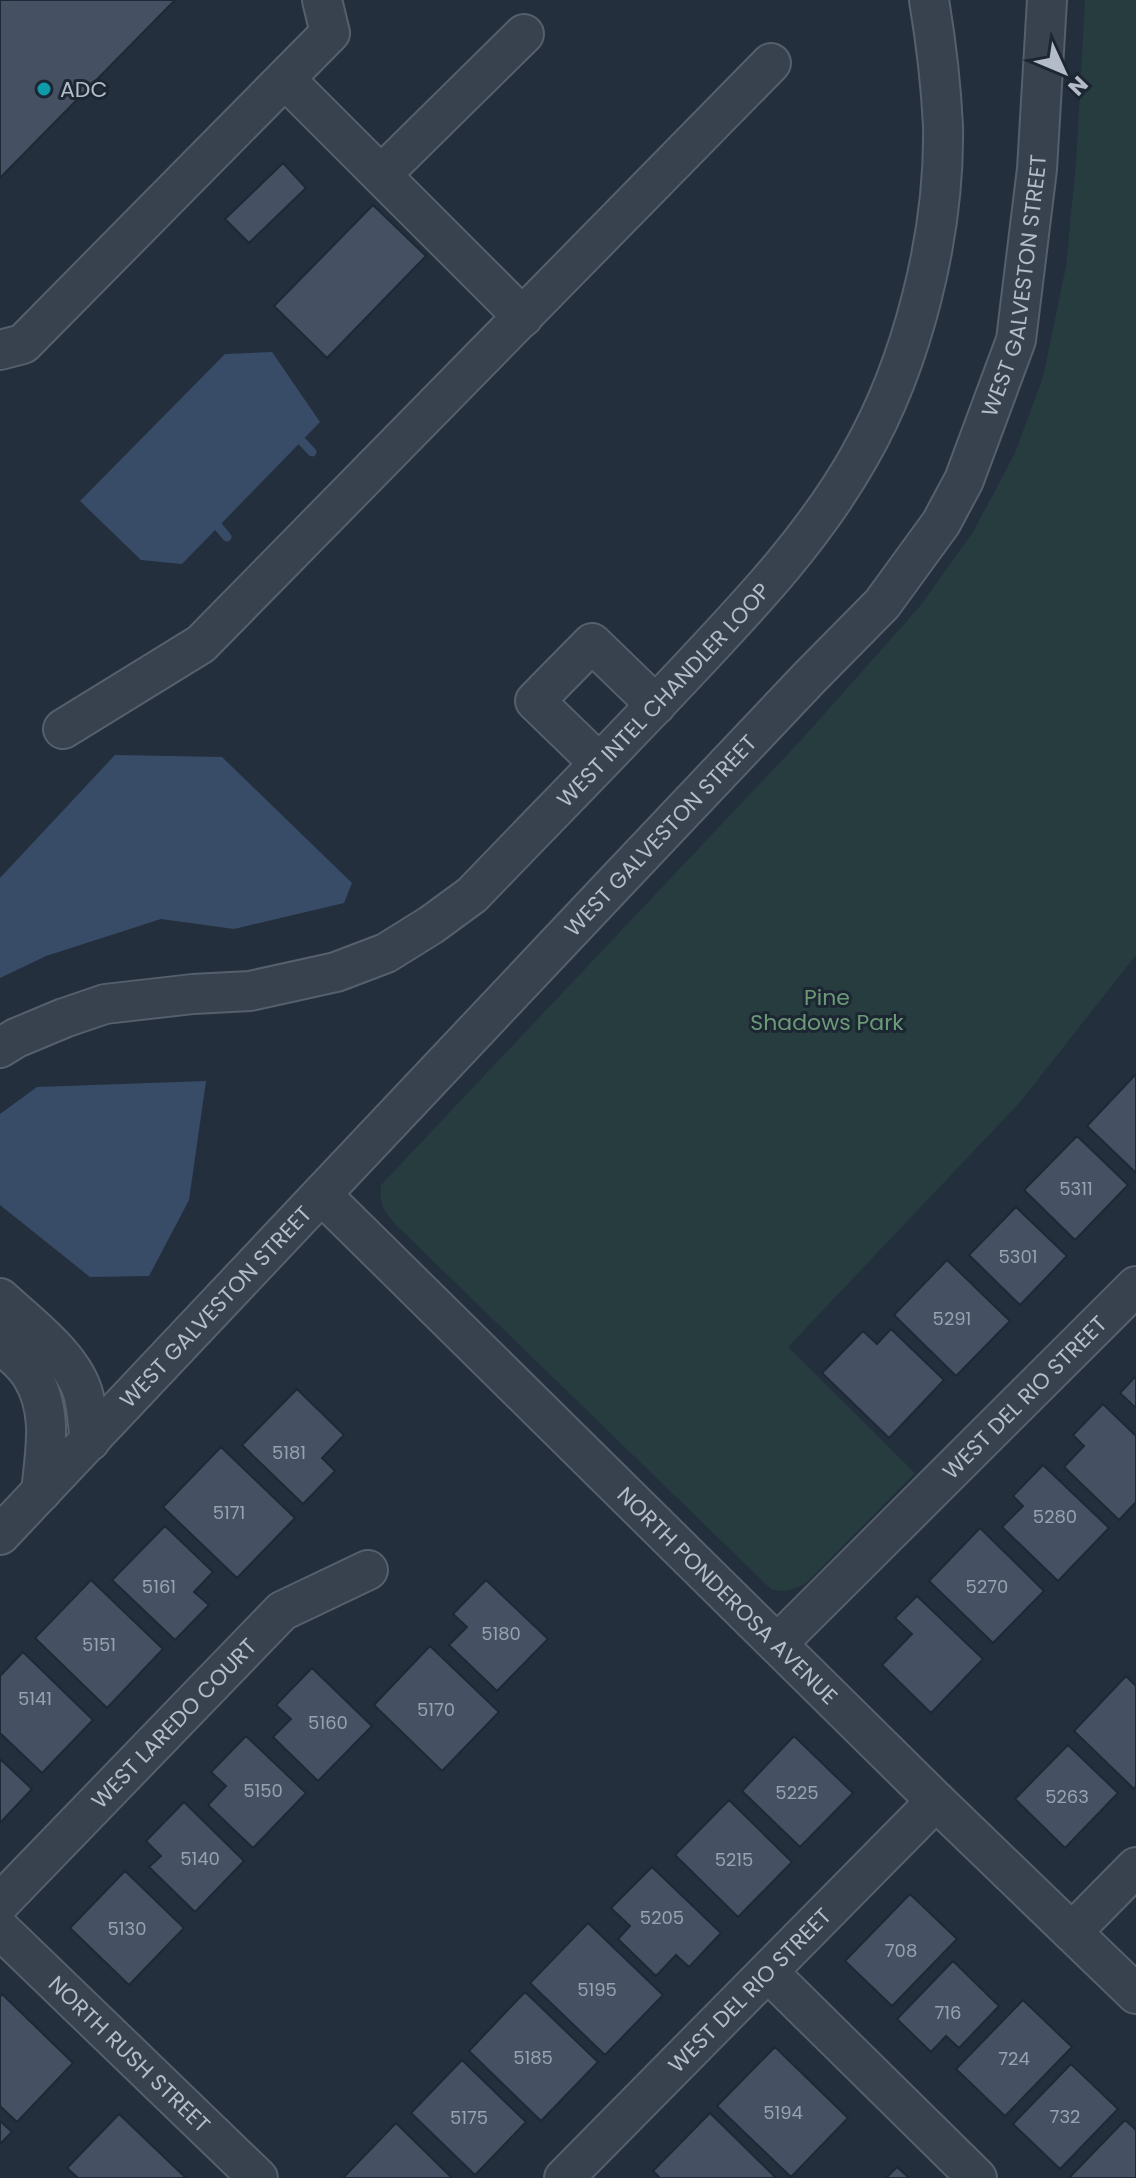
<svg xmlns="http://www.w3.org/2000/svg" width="1136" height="2178" font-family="Poppins,sans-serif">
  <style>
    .green { fill: #263c3f }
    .water { fill: #394c67 }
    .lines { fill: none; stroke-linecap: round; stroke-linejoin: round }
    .stream { stroke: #394c67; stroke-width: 9 }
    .building { fill: #455162; stroke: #1f2835; stroke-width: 2 }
    .minor-casing { stroke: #565f6c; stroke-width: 42 }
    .minor { stroke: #38414e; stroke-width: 38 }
    .culture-dot { fill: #0f9aa8; stroke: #1d2633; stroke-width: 3 }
    .labels { text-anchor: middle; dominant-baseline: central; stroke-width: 6; stroke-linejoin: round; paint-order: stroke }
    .number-label { font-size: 18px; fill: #98a1af }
    .poi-label { font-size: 22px; fill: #b4bcc9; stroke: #1d2633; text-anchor: start }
    .street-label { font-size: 22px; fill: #b4bcc9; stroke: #1d2633 }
    .park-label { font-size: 22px; fill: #6b9a76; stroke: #1d2633 }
  </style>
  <rect width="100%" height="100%" fill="#242f3e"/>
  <path class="green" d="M1085 0H1136V955L1021 1101 788 1347 915 1473 806 1583C793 1590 785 1593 771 1589L396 1225C383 1209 379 1205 381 1185L803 738 920 606 973 532 1015 453 1043 377 1066 266 1076 163Z"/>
  <path class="water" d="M272 352 320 422 182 564 141 560 80 501 225 354Z
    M115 755 222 757 352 883 344 903 234 929 161 919 46 956 0 978V878Z
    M206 1081 189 1200 149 1276 90 1277 0 1205V1114L37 1087Z"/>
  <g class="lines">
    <path class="stream" d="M295 434 312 452
      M211 518 227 537"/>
  </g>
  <path class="building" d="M0 0H175L0 178Z
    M283 163 306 188 249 243 225 219Z
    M373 205 426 256 327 358 274 306Z
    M1135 1075 1136 1076V1173L1087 1126Z
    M1077 1136 1128 1185 1075 1240 1024 1190Z
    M1016 1207 1067 1256 1020 1305 969 1255Z
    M947 1260 1010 1321 956 1376 894 1315Z
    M891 1329 944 1380 889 1438 822 1373 863 1331 877 1344Z
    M1136 1376V1408L1120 1393Z
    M297 1389 344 1435 322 1458 335 1471 303 1504 242 1445Z
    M1103 1404 1136 1436V1502L1119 1520 1064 1467 1084 1446 1073 1435Z
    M221 1447 295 1518 237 1578 163 1507Z
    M1043 1465 1109 1528 1058 1581 1002 1527 1023 1506 1013 1496Z
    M165 1526 213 1572 194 1592 209 1605 175 1640 112 1580Z
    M980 1528 1044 1591 993 1643 929 1581Z
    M91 1580 163 1649 107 1708 35 1638Z
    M486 1580 548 1639 497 1691 449 1645 467 1627 453 1614Z
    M917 1596 983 1659 931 1713 882 1665 912 1634 895 1618Z
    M430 1646 499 1712 442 1771 374 1705Z
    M23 1652 93 1720 42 1773 0 1733V1676Z
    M312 1668 372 1726 318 1781 273 1737 291 1719 276 1705Z
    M1126 1676 1136 1686V1786L1134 1789 1074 1731Z
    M246 1736 306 1793 253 1848 208 1805 226 1786 211 1772Z
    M794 1736 853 1793 800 1847 742 1791Z
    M1068 1745 1118 1793 1065 1848 1015 1799Z
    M0 1759 32 1789 0 1823Z
    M729 1800 792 1862 738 1917 675 1855Z
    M184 1802 244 1861 195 1912 149 1867 161 1856 146 1841Z
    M652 1867 721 1933 689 1967 676 1955 656 1976 618 1939 630 1926 611 1908Z
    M125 1871 184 1928 129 1985 70 1928Z
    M910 1894 957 1939 892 2006 845 1961Z
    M588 1923 663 1995 605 2055 530 1983Z
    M953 1961 999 2006 959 2048 946 2036 931 2052 897 2019Z
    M525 1992 598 2062 541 2121 469 2051Z
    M2 1994 73 2063 17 2122 0 2106V1997Z
    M1023 2000 1072 2047 1005 2116 956 2069Z
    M775 2047 848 2118 791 2177 717 2106Z
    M462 2060 526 2122 475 2175 411 2113Z
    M1071 2064 1118 2109 1060 2169 1013 2124Z
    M710 2113 776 2178H660L653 2171Z
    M119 2114 186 2178H78L67 2168Z
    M1125 2120 1136 2130V2178H1069Z
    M0 2121 12 2132 0 2144Z
    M396 2123 452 2178H343Z
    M897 2167 909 2178H886Z"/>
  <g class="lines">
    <defs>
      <g id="minor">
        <path d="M285 79 523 317"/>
        <path d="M382 174 524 34"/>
        <path d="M0 350 23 344 330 33 322 0"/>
        <path d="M63 729 201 644 771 63"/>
        <path d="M599 763 535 701 592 643 656 705"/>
        <path id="s1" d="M0 1048 16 1038 64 1018 105 1004 193 994 250 991 336 972 386 953 431 925 472 895C546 818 621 742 694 664 755 599 815 535 859 457 913 363 945 234 943 126 941 84 936 42 929 0"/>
        <path id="s2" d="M322 1195 936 1801 1136 1994"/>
        <path d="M0 1298C28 1324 75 1358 84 1397 87 1411 88 1427 90 1441"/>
        <path d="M0 1343C10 1353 23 1362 31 1375 54 1411 45 1452 41 1492"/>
        <path id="s3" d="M0 1535 615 883 809 678 882 604 941 523 964 480 1016 340 1037 169 1047 0"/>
        <path id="s4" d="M778 1643 1136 1286"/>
        <path id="s5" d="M0 1903 282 1611 368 1570"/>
        <path id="s6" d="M0 1929 258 2178"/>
        <path d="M1072 1932 1136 1867"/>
        <path d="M768 1972 977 2178"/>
        <path id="s7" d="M564 2178 936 1801"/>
      </g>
    </defs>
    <use href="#minor" class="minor-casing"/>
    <use href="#minor" class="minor"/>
  </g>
  <circle class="culture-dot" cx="44" cy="89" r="8"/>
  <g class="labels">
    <g class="number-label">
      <text x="1076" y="1188">5311</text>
      <text x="1018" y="1256">5301</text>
      <text x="952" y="1318">5291</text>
      <text x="289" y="1452">5181</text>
      <text x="229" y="1512">5171</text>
      <text x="1055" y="1516">5280</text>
      <text x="159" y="1586">5161</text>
      <text x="987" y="1586">5270</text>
      <text x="501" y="1633">5180</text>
      <text x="99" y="1644">5151</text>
      <text x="35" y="1698">5141</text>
      <text x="436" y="1709">5170</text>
      <text x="328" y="1722">5160</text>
      <text x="263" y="1790">5150</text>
      <text x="797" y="1792">5225</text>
      <text x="1067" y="1796">5263</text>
      <text x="200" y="1858">5140</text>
      <text x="734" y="1859">5215</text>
      <text x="662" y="1917">5205</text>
      <text x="127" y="1928">5130</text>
      <text x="901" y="1950">708</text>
      <text x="597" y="1989">5195</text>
      <text x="948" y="2012">716</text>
      <text x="533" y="2057">5185</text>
      <text x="1014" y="2058">724</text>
      <text x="783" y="2112">5194</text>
      <text x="1065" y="2116">732</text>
      <text x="469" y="2117">5175</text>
    </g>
    <g class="poi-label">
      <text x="60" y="89">ADC</text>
    </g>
    <g class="street-label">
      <text stroke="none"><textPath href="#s3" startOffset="1634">WEST GALVESTON STREET</textPath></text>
      <text stroke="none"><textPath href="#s1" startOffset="782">WEST INTEL CHANDLER LOOP</textPath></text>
      <text stroke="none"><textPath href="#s3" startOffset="962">WEST GALVESTON STREET</textPath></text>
      <text stroke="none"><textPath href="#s3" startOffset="314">WEST GALVESTON STREET</textPath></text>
      <text stroke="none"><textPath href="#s4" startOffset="348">WEST DEL RIO STREET</textPath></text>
      <text stroke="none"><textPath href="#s2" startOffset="570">NORTH PONDEROSA AVENUE</textPath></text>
      <text stroke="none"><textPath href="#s5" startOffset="250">WEST LAREDO COURT</textPath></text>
      <text stroke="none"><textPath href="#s7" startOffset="264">WEST DEL RIO STREET</textPath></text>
      <text stroke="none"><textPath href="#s6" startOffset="180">NORTH RUSH STREET</textPath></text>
    </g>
    <g class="park-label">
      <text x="827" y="997">Pine<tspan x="827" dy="25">Shadows Park</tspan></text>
    </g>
  </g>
  <g transform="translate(1064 72) rotate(134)" stroke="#1d2633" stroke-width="6" paint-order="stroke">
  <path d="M0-6L14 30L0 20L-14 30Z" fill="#b4bcc9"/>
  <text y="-12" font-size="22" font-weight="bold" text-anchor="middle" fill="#b4bcc9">N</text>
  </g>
</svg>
